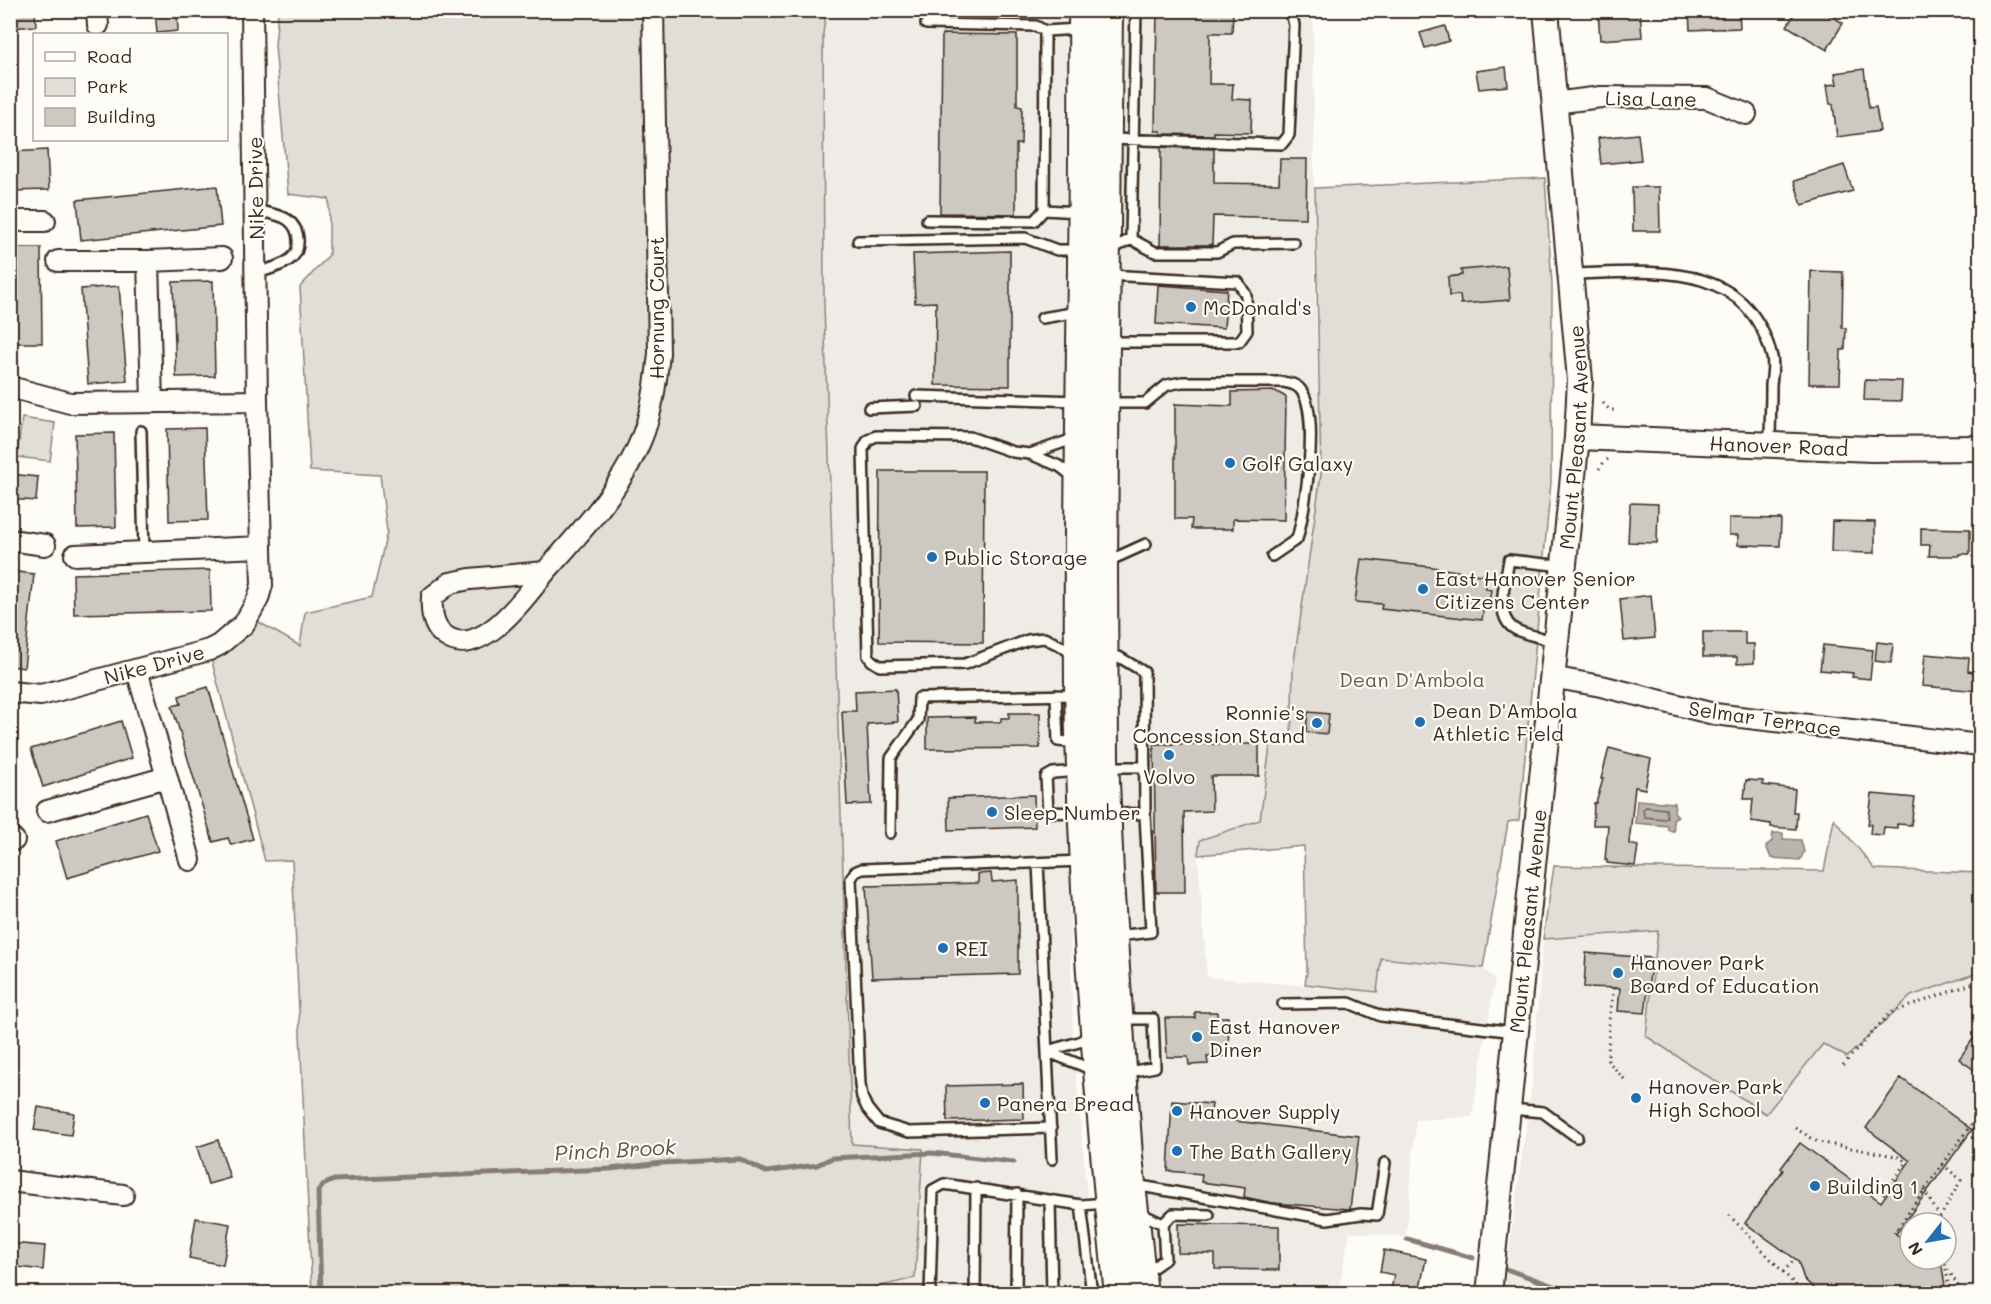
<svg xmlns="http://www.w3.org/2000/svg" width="1991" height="1304" font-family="Mali,sans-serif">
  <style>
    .built { fill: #efece7; fill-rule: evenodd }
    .green { fill: #e1ded7; stroke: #8e847a; stroke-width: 1.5 }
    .water { fill: #bbb4ad; stroke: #887d74; stroke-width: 1.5 }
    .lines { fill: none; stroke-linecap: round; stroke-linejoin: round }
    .shore { stroke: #6e6157; stroke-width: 1.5 }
    .stream { stroke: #887d74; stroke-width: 5 }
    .building { fill: #cdc8c2; stroke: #3b2a1e; stroke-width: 1.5 }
    .service-casing { stroke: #3b2a1e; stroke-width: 14 }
    .minor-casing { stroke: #3b2a1e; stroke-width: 24 }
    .tertiary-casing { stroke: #3b2a1e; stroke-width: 28 }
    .primary-casing { stroke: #3b2a1e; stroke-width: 34 }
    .path { stroke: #3b2a1e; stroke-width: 3; stroke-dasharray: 1.5 4.5; stroke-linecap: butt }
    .service { stroke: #fdfcf7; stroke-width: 9 }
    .minor { stroke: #fdfcf7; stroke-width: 20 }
    .tertiary { stroke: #fdfcf7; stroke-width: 24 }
    .primary { stroke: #fdfcf7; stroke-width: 30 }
    .poi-dot { fill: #1f6fb2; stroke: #fdfcf7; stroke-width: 2 }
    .labels { text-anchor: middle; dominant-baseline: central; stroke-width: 4.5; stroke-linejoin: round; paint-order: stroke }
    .street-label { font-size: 20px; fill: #3b2a1e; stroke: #fdfcf7 }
    .poi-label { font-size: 20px; fill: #3b2a1e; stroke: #fdfcf7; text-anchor: start }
    .park-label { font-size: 20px; fill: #64574c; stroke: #fdfcf7 }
    .water-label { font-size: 21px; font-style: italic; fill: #615349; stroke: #fdfcf7 }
  </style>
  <rect width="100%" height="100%" fill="#fdfcf7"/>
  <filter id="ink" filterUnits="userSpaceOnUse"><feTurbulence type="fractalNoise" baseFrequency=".0167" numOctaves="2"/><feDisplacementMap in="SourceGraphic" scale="12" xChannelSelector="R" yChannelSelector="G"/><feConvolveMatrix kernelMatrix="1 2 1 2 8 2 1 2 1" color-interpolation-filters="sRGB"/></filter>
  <g filter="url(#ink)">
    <path class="built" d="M826 11H1067L1065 275 1066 744 1073 1038 1096 1293H847L915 1278 922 1149 852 1145 824 306 823 34Z
      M1116 11H1313L1315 289 1321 474 1293 669 1291 738 1271 739 1260 821 1200 840 1198 855 1207 977 1376 992 1380 958 1483 968 1495 980 1472 1117 1416 1120 1406 1237 1350 1232 1338 1293H1157L1137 1087 1134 1006 1117 797Z
      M1658 930 1646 1036 1823 1044 1847 1057 1911 996 1980 972V1293L1503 1294 1532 1083 1543 939ZM1910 1223H1946V1259H1910Z"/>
    <path class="green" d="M278 11H826L823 34 824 306 852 1144 923 1149 915 1278 847 1294 312 1293 292 860 265 861 208 647 250 617 300 646 305 612 372 597 387 532 380 475 310 471 300 287 329 255V199L288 194 275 45Z
      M1545 178 1552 284 1551 482 1519 820 1508 822 1483 968 1381 958 1377 992 1305 984 1307 971 1304 846 1198 855 1200 840 1260 820 1271 739 1291 738 1293 669 1321 474 1315 188Z
      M22 418 55 423 50 461 17 457Z
      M1834 819 1875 869 1980 873V972L1911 996 1847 1057 1823 1044 1766 1114 1646 1036 1658 931 1543 939 1554 866 1824 871Z"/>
    <path class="water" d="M1637 800 1675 803 1674 812 1678 816 1673 819 1674 831 1668 830V826L1635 823Z
      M1773 833H1783V839L1801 840 1804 852 1800 860 1771 858 1766 846 1772 841Z"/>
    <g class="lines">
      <path class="shore" d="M1646 807 1666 809 1667 818 1665 819 1644 817 1643 809Z"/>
      <path class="stream" d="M1407 1239 1473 1258
        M1506 1269 1576 1294
        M321 1294 318 1192 323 1185 334 1180 610 1169 662 1163 740 1159 766 1172 817 1165 832 1158 932 1153 1014 1162"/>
    </g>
    <path class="building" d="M10 10H35L36 26 10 28Z
      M155 10H177L178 31 157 33Z
      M1157 10 1233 11 1232 33H1210L1209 84H1233L1232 99 1252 100 1251 133 1214 132V135L1161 134V131H1155Z
      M1598 10H1640L1642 37 1600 40Z
      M1689 10H1739L1740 28 1690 30Z
      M1797 10H1821L1843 23 1827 50 1787 26Z
      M1445 26 1449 41 1425 48 1420 33Z
      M942 34 1017 35V106L1022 107 1021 144H1016V214L940 213Z
      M1506 67 1508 86 1479 89 1476 71Z
      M1864 69 1869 108 1876 107 1880 131 1837 137 1833 104H1830L1827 85 1837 84 1835 73Z
      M1638 134 1641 160 1601 164 1598 138Z
      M1161 147 1214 149V183L1279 184 1280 159H1307L1306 218 1213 216 1212 245H1160Z
      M47 150 49 190 10 191V152Z
      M1844 165 1853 191 1802 205 1794 181Z
      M217 186 221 226 81 240 77 200Z
      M1632 187H1659L1660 231H1633Z
      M10 248H41L42 343H10Z
      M1010 251V386L935 385 936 302 915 303 913 254Z
      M1507 266 1510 300 1461 304 1460 295 1449 296 1448 277 1462 275 1461 270Z
      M1811 271 1843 272 1842 328H1846L1845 350H1841L1840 384H1809Z
      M213 281 215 376 176 377 173 282Z
      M1158 285 1227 290 1224 328 1156 324Z
      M119 286 127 381 88 384 81 289Z
      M1865 380 1902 381 1901 401 1864 400Z
      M1275 391 1286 397 1284 520 1233 519V529H1191L1192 519H1175V404L1232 406V392Z
      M205 428 208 520 169 521 167 429Z
      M114 433 116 527 77 528 75 434Z
      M880 471H984L983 643 879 642Z
      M10 474 38 477 36 501 10 499Z
      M1630 503 1658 504 1657 543 1628 542Z
      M1729 518 1781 519 1780 546 1738 545V535H1729Z
      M1832 521 1875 522V553L1831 552Z
      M1921 528 1970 529V554H1959V556H1929L1930 545H1921Z
      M1361 559 1432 567 1486 576V589L1491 590 1489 605H1484L1482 620 1381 609 1382 604 1355 602Z
      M210 570 211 611 74 614 73 574Z
      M10 571 34 574 24 668 10 666Z
      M1651 595 1655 638 1624 641 1620 599Z
      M1703 632H1745V644H1754V663L1737 664V657H1703Z
      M1877 642 1893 644 1891 663 1875 661Z
      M1823 645 1873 650 1870 679 1852 677 1853 673 1820 670Z
      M1925 654 1969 658 1968 671 1980 673 1979 691 1922 686Z
      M208 687 253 839 231 845 228 838 213 842 172 706 181 704 179 696Z
      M896 689 898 722 867 724 871 804 847 805 842 711H856L855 691Z
      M1308 712 1329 714 1327 734 1306 732Z
      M1009 713H1040V748L927 749V718L975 717V722H1001V718H1009Z
      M121 721 132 758 43 787 31 749Z
      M1154 744H1259V776H1211L1212 811 1184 812 1185 892H1156Z
      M1609 748 1651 759 1645 789 1635 787 1629 844 1638 846 1635 866 1607 863V860H1605L1608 825H1593L1594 803H1596L1603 779H1601Z
      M1746 780 1763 781V785L1795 789 1793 812H1797L1796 829 1771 827V824L1751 821 1753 799H1744Z
      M1872 794 1915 798 1911 825 1897 824V828L1884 827 1883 835 1870 834 1871 824 1868 825Z
      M1034 795 1035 827 949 830 948 798Z
      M146 813 158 851 67 878 56 841Z
      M991 873 992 882 1018 880V974L872 978 866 886 978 883V874Z
      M1586 953 1652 958 1645 1013 1618 1011 1620 988 1584 987Z
      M1195 1012H1217V1017H1228L1229 1056 1207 1057 1208 1064 1189 1065 1188 1057H1167L1165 1018H1195Z
      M1980 1029V1074L1959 1059Z
      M1901 1078 1972 1130 1896 1234 1910 1244V1259H1931L1942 1267 1946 1293H1819L1804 1279 1798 1261 1745 1223 1783 1170 1781 1168 1800 1143 1881 1202 1910 1161 1866 1128Z
      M1023 1084 1024 1119 947 1121 946 1086Z
      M1172 1101 1212 1104 1210 1118 1359 1136 1350 1209 1273 1203 1244 1197 1245 1188 1201 1182 1202 1174 1168 1171Z
      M38 1107 74 1113 71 1135 34 1130Z
      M218 1140 230 1178 208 1184 197 1147Z
      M196 1218 230 1224 223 1265 189 1258Z
      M1178 1224 1279 1226V1270L1215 1269V1254L1178 1253Z
      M10 1243 45 1246 43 1270 10 1266Z
      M1384 1250 1426 1259 1419 1293 1391 1289 1394 1275 1380 1272Z"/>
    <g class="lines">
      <defs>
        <path id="service" d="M926 24 1036 26 1045 31 1079 29
          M1108 139 1282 144 1289 135 1294 25 1292 17 1285 10
          M256 210C266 213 279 214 288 220 301 230 302 252 288 261 279 267 267 270 256 273
          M1044 210 1080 212
          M927 220 1034 221 1044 210 1045 31
          M1131 239 1155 252H1217L1233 244 1294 243
          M858 241 1025 238 1057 250H1080
          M1110 250 1131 239 1136 10
          M1573 274C1652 272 1747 258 1772 357 1774 365 1772 376 1771 385 1771 405 1770 425 1770 445
          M1042 318 1078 312
          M1107 342H1239L1247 331 1246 295 1238 282 1107 275
          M916 396 1079 401
          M1109 403H1145L1167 385 1182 382H1283C1289 383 1296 384 1300 389 1321 411 1305 511 1297 539L1272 556
          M869 408 917 406
          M141 431 144 552
          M1030 454 1013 452 970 437 876 436 868 440 863 449 868 656 872 661 880 666 965 664 1028 640 1044 638 1063 647 1073 655
          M1075 478 1059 466 1030 454 1076 438
          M1106 562 1146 544
          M1554 641C1544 638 1521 634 1513 628 1494 614 1506 580 1509 560L1563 566
          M1106 658 1119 657 1144 672 1145 814 1151 932 1117 936
          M1056 695 1058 741 1078 743
          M1108 767H1145
          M1078 771 1053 773 1046 777 1048 812 1080 813
          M1109 813 1145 814
          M890 833 891 758 918 720 919 698 1076 695
          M1038 863 1052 1159
          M1283 1004 1349 1003 1381 1016 1515 1032
          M1121 1019H1153L1155 1067 1124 1073
          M1047 1051C1063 1059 1079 1063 1094 1071
          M1047 1051 1079 1042 1091 1035
          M1510 1109 1543 1112 1577 1137
          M1051 1128 909 1132 879 1123 867 1108 862 1097 860 1085 851 879 855 872 862 869 1083 861
          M1135 1185 1327 1219 1361 1214 1377 1215 1385 1163
          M1050 1200 1052 1294
          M1138 1212 1163 1224 1165 1259 1144 1274
          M1163 1224 1173 1214 1209 1215
          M930 1294 933 1190 944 1184 1081 1205
          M975 1294 976 1188
          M1016 1294 1017 1194
          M1092 1294 1081 1205 1107 1203"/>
        <path id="minor" d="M97 10 98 25
          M1554 103 1601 97 1707 98 1746 114
          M10 221H45
          M58 261H148
          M10 387 70 403 257 401
          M152 402 148 261 222 258
          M10 540 45 545
          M75 555 261 547
          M545 572C579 534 620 490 640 442 652 414 656 383 659 353L653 10
          M545 572C527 595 479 663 444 635 432 626 431 611 432 597L450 583 470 579Z
          M137 670 190 860
          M1551 677 1601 686 1714 714 1980 745
          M10 692 41 695 209 650 219 645 244 624 258 599 262 585 257 401 252 10
          M47 811 167 777
          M10 839 14 840
          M10 1181 123 1195"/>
        <g id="tertiary">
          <path id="s1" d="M1577 437 1872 449 1980 448"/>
          <path id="s2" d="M1489 1294 1577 437 1580 380 1546 10"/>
        </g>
        <path id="primary" d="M1084 10C1086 234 1078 458 1080 682 1083 886 1098 1090 1120 1294
          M1107 10 1102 565 1103 759 1109 896 1127 1156 1142 1294"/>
      </defs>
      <use href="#service" class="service-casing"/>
      <use href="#minor" class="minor-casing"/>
      <use href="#tertiary" class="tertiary-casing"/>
      <use href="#primary" class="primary-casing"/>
      <path class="path" d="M1603 403 1610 410H1614
        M1599 469 1604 462 1610 458
        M1614 988 1609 1021 1608 1061 1625 1080
        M1843 1065 1890 1013 1980 981
        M1795 1128 1818 1142 1900 1157 1906 1162 1882 1196
        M1924 1190 1940 1217
        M1729 1215 1804 1294
        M1937 1223 1961 1180 1942 1164
        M1896 1229 1910 1239
        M1894 1233 1980 1112
        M1937 1259 1943 1263
        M1942 1259 1961 1291H1980
        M1946 1269 1950 1294
        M1783 1272 1795 1259"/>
      <use href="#service" class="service"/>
      <use href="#minor" class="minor"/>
      <use href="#tertiary" class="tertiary"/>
      <use href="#primary" class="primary"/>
    </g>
  </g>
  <g class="poi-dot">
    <circle cx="1191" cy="307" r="6"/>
    <circle cx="1230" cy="463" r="6"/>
    <circle cx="932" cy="557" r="6"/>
    <circle cx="1423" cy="589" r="6"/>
    <circle cx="1420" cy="722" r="6"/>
    <circle cx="1317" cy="723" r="6"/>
    <circle cx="1169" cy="755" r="6"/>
    <circle cx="992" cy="812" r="6"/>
    <circle cx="943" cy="948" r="6"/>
    <circle cx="1618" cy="973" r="6"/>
    <circle cx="1197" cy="1037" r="6"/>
    <circle cx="1636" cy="1098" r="6"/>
    <circle cx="985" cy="1103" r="6"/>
    <circle cx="1177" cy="1111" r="6"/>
    <circle cx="1177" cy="1151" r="6"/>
    <circle cx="1815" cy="1186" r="6"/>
  </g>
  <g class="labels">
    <g class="street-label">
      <text transform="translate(1651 98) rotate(1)">Lisa Lane</text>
      <text transform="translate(255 188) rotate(-91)">Nike Drive</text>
      <text transform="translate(656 308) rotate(-90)">Hornung Court</text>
      <text stroke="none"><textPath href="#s2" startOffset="861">Mount Pleasant Avenue</textPath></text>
      <text stroke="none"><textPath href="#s1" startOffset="202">Hanover Road</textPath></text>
      <text transform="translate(154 664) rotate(-15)">Nike Drive</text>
      <text transform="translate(1765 718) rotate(8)">Selmar Terrace</text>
      <text stroke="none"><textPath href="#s2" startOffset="375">Mount Pleasant Avenue</textPath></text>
    </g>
    <g class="poi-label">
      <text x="1203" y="307">McDonald's</text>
      <text x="1242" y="463">Golf Galaxy</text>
      <text x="944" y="557">Public Storage</text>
      <text x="1435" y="578">East Hanover Senior<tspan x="1435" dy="23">Citizens Center</tspan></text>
      <text x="1432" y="710">Dean D'Ambola<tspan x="1432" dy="23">Athletic Field</tspan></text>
      <text x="1305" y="712" text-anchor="end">Ronnie's<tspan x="1305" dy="23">Concession Stand</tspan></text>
      <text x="1169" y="776" text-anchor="middle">Volvo</text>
      <text x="1004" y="812">Sleep Number</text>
      <text x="955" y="948">REI</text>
      <text x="1630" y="962">Hanover Park<tspan x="1630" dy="23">Board of Education</tspan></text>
      <text x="1209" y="1026">East Hanover<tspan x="1209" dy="23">Diner</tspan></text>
      <text x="1648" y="1086">Hanover Park<tspan x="1648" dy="23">High School</tspan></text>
      <text x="997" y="1103">Panera Bread</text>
      <text x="1189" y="1111">Hanover Supply</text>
      <text x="1189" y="1151">The Bath Gallery</text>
      <text x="1827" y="1186">Building 1</text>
    </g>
    <g class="park-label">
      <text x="1412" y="679">Dean D'Ambola</text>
    </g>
    <g class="water-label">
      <text transform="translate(615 1149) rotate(-3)">Pinch Brook</text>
    </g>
  </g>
  <rect width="1991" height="1304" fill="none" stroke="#fdfcf7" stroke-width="36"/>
  <rect x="18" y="18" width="1955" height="1268" fill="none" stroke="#3b2a1e" stroke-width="2" filter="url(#ink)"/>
  <rect x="33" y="33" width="195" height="108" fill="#fdfcf7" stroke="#afa8a0" stroke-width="1.5"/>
  <rect x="45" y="52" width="30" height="9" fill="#fdfcf7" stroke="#afa8a0" stroke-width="1.5"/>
  <text x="87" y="63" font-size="18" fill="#3b2a1e">Road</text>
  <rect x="45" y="78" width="30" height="18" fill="#e1ded7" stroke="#afa8a0" stroke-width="1.5"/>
  <text x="87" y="93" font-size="18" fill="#3b2a1e">Park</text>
  <rect x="45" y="108" width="30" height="18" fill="#cdc8c2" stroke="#afa8a0" stroke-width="1.5"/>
  <text x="87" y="123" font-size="18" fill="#3b2a1e">Building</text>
  <g transform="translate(1928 1241) rotate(239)"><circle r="28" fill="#fdfcf7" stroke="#afa8a0" stroke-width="1.5"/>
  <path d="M0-4.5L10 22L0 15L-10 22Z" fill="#1f6fb2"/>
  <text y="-9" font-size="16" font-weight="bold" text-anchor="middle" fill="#3b2a1e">N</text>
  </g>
</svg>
